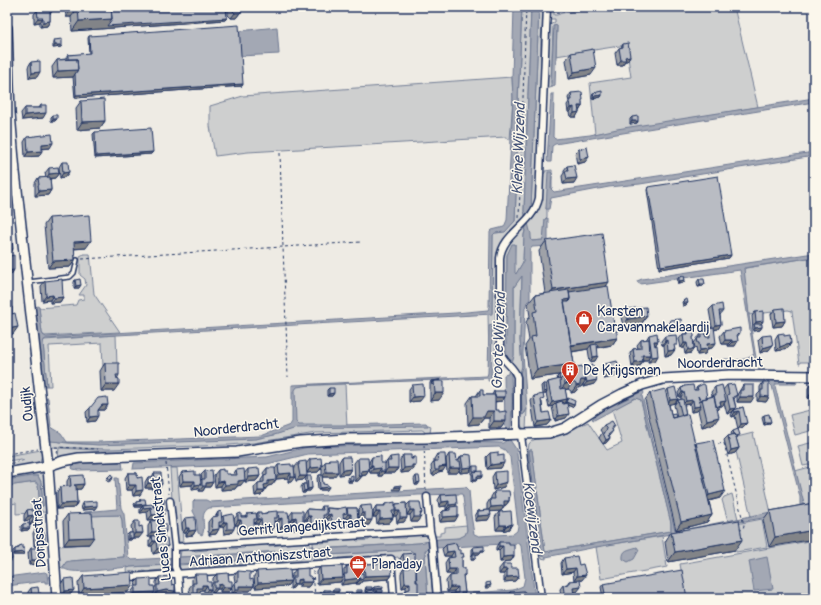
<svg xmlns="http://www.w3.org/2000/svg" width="821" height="605" font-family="Pangolin,sans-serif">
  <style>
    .green { fill: #cecfcf; stroke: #747f96 }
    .water { fill: #a3a8b4; stroke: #6d7892 }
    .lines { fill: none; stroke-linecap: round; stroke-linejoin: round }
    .lane-casing { stroke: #1b2f5e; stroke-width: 6 }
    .street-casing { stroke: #1b2f5e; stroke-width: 9 }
    .secondary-casing { stroke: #1b2f5e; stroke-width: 12 }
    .path { stroke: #1b2f5e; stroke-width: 1; stroke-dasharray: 3 3; stroke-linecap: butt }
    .lane { stroke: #fbf7ec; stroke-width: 3 }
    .street { stroke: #fbf7ec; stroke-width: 6 }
    .secondary { stroke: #fbf7ec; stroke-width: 9 }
    .wall { fill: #9fa2a8; stroke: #1b2f5e }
    .shaded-wall { fill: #828488; stroke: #1b2f5e }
    .building { fill: #b9bcc3; stroke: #1b2f5e }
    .labels { text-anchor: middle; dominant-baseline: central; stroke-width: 3; stroke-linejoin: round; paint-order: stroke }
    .poi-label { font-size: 14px; fill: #1b2f5e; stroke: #fbf7ec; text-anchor: start }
    .street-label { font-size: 14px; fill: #1b2f5e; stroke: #fbf7ec }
    .water-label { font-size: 15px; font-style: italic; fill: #445378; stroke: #fbf7ec }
  </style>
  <rect width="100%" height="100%" fill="#eeebe4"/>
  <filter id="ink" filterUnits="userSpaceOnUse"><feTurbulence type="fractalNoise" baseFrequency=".025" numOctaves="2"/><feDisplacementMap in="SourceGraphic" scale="8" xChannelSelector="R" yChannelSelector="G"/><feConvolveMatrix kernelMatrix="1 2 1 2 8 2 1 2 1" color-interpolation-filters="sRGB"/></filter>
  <g filter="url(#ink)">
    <path class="green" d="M522 7H531L524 211 525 214 526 219 503 242 498 344 499 356 501 361 497 371V381H488L489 359 488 314 492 313 493 235 495 233 503 232 515 221 517 167V125Z
      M539 7H545L541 38V74L537 200 528 217V213L531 209Z
      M549 7H554V15H557L562 13 600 7H734L758 107 595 134 590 83 631 77 626 45 556 56 557 26H553L551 82 553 87 546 89 548 26 555 22V19H551L549 16Z
      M512 77 513 98 510 140 506 137 248 152 215 156 210 126V106L243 96Z
      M552 170V188L551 189 552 173 546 209H547V217L545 219 544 238 543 240 532 241C530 238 528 227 528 223L536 215 540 206 542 174 545 173V171Z
      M526 225 524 235 523 262 516 274H514L515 244 507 255V351L509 362 503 352V254L508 244Z
      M84 254H90L94 294 120 332 44 336 42 333 39 308 76 305 78 300 84 299V295H79L86 285 85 279 80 275V256Z
      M814 257V362H800V364H799L792 311 788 310 749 315 743 270 746 268Z
      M521 276H522L520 340 522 366 520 374 521 378 522 415 525 413 527 409 526 430 522 427 520 423C519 410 521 395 519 382 517 369 509 372 514 355V287Z
      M116 335 117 367H103L102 343 49 346 51 386H47L43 343 44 340Z
      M345 384 347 427 428 425 431 426 430 433 425 434 424 431 422 430 316 433 253 443 228 445 109 449 50 447 43 398 48 397 45 399 49 439C67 446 100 444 119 444 163 442 206 440 250 439L274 435 294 428V386Z
      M635 398 640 399 641 401 671 523V531L545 552 532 450H529L542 556 546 557V559L541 558 528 450 529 444C533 438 539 439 546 438 561 435 575 428 588 422L607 450 622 443 612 409Z
      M814 409V430L795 435 790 415Z
      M753 433 771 513 751 517 733 438Z
      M814 442V464L803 466 798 446Z
      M59 448 97 450H132V453L58 458Z
      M41 450 43 451 40 462 7 470V464L22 461 24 460 21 459 7 461V456Z
      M814 466V505H804L795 471Z
      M170 468H177L183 542H179L177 540 174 501 172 500Z
      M37 471 42 474 45 478 48 521 46 523 45 512 16 514V503L7 505V486L34 482 38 485 40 506H43L41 482 38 476H32L7 480V476Z
      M732 494 738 519 728 521 722 500 724 497Z
      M118 515H120L122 520 124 557 70 561 64 566 59 569 57 546 89 544 87 516Z
      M762 519 767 547 736 552 731 525Z
      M467 525V533L463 537 459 538 436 541 435 536H440V533L445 532V527Z
      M424 534 427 537 428 542 419 543 313 549V541H318L320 543 332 542 334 540 355 539 357 541 369 540 370 538 391 536 393 538H405L407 535Z
      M662 536 667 567 601 579 596 547Z
      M814 540V598H686L680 564Z
      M310 541V549L204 556 202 554 200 556 180 557 181 550 193 549 195 551 207 550 209 548 229 547 231 549 244 548 246 546 266 544 268 546 281 545 283 543Z
      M429 549V552L433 598H428L425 555H426L425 550Z
      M410 550 414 553 415 557 399 559 398 557 390 558 388 555 376 556 374 559H372L370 556 358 557 354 560 352 557 339 558 337 561H335L333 559H321L319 562 314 563 313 556Z
      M311 556V563H304L301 561H289L287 564H285L283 562 271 563 269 565H267L264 563 252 564 250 567H248L246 564 234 565 232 568H230L227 565 216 566 213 569H212L209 566 197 567 195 570 181 571 179 565Z
      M172 565 171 572H165L163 570 150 571 148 573 144 571 132 572 128 582 127 567 129 568V567Z"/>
    <path class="water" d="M514 7H522L517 125V167L515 221 505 232 495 233 493 235 492 314 46 339 44 340 43 343 47 386H43L35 308 37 306 39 307 42 333 43 335 46 337 456 313 488 310 489 308 490 232 492 230 504 227 507 220 513 98 512 77Z
      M531 7H539L531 209C526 217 528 223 530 231 532 235 530 237 532 241L543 240 545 219 548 218V246L532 247 530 250V300L527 302 525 308 523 354 527 409 523 415 522 414 521 378 520 374 522 366 520 340 522 276 514 287V356C510 368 511 380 512 394 513 404 511 415 511 426L510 429H507L505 427 504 375 508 374 509 360 507 357 506 351 507 255 512 244H515V273L516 274 523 262 524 235 526 227 525 214 524 211Z
      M554 25 557 26 555 85 553 86 551 85V82Z
      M277 27 279 54 240 56 239 31Z
      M551 94H554L553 137 555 139 590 135 617 129 814 98V102L555 144 552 146 551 162H548L547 161Z
      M814 152V156L640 184 609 187 551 198 549 209H546L548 172H551L552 173 551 189 554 192Z
      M814 253V257L744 268 749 315 756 358 754 361H724V359C734 359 746 362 754 354L740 270 640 284 638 283 637 281 642 279Z
      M492 325 491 377 489 378 310 385 297 387 295 390 296 422 299 425H341L426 423 428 426 297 428 274 435 256 439 98 445 50 441 49 439 45 399 46 398H48L51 427 61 433 67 442H98L261 436 290 425 292 422V385L487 376 488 373 489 326Z
      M765 380 797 382 796 384H776L775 386 804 504 814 509 596 547 546 557 542 556 529 450H532L545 552 671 531V523L641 400 635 398 594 420 592 419 601 411 643 391 644 393 642 396 675 530H683L800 506V497L772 386 769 383 741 382 743 381Z
      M507 440H510L516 449 517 454 535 598H527L526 593 523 591 477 595 476 598H473L472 593 513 590 523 586 525 578 521 546 519 543 436 548 425 550V553H426V555L425 556 428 598H417L414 553 410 550 130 567 129 568 128 567C116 568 73 575 65 569H63V567L66 562 70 561 124 557 122 520 120 515 88 516 83 514 85 512 117 509 115 478H118L121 508 124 514 128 557 131 560 200 556 201 554 204 556 419 543 439 539 459 538 465 535 467 530 463 497 462 494H460L418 495 209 508C198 514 207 527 202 535L198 533 196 517 193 511V502L195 500H206L210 502 228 501 466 487 469 490 471 515 474 534 479 536 513 534 517 531 518 526 510 457 505 450 499 447 308 454 267 464 133 469 134 463 267 457 308 447 458 442 503 443Z
      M122 462 123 469 78 470 73 469 72 468 73 465 84 463Z
      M32 476H38L41 482 43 506H40L38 485 36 482 7 486V480Z
      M637 547 639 550 634 559 628 562 623 559C622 549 629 550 637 547Z
      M767 557 773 589 754 591 749 561Z
      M45 572 46 573H47L48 583H45V581L7 586V577Z"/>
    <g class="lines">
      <defs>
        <path id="lane" d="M28 282 70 277 74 273 77 260"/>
        <path id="street" d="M427 497 430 531 432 540 437 598
          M170 501 175 547V567L178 574 180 598
          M175 547 430 531
          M130 577 391 559 394 598
          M541 598 521 435 517 428V377C514 366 503 363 500 351V258C503 232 533 225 539 198L547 7"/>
        <path id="secondary" d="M7 28 10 113 15 172 48 466 57 598
          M7 473 48 466 63 461 79 458 237 452 301 442 346 439 425 438 549 433 565 428 601 405 622 394 642 385 663 379 730 375 814 376"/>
      </defs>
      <use href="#lane" class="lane-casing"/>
      <use href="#street" class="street-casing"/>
      <use href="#secondary" class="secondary-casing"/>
      <path class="path" d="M280 153 283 247 361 242
        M519 218 526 7
        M82 259 283 247 288 377
        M718 444 724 443 744 525 743 529 741 530
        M424 445 426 490
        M55 447 98 449
        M7 454 38 449
        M57 454 58 448
        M166 463 169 494
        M312 545V557
        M313 571 315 598
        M333 595 344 594"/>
      <use href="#lane" class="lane"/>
      <use href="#street" class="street"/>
      <use href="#secondary" class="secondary"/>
    </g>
    <path class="wall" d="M40 7H53L50 14V21L47 26 40 27V22L34 23V14Z
      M65 7H226L227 18 225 20 72 31 71 17H66Z
      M230 7H243V9L236 18H231L228 15V10Z
      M89 36 243 84 242 86 75 98 73 77 53 78 52 67 57 60 66 59V58L68 55 89 54 88 38Z
      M54 40 62 45 61 47 53 48V42Z
      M623 44 630 56 627 61H625L622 65H617L615 53 619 48H621Z
      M571 53 591 75 569 79 566 60Z
      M31 62 37 77 29 78 28 67Z
      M571 93 582 102V106L576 117H571L570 112H568L567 105 569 102 568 98Z
      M593 93 602 95 601 97 592 99V95Z
      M81 101 105 121 100 128 77 130 76 108Z
      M41 105 43 118 22 120 21 113 25 108H39Z
      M53 115 57 119 55 121H51V117Z
      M632 117 638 121 637 123 630 124V119Z
      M95 132 151 154 95 158 93 134Z
      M27 137 50 148 42 149 39 156 25 157 24 142Z
      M579 149 585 162 577 164 575 153Z
      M62 162 69 172 65 177 60 178 59 167Z
      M567 166 574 183 563 184 562 176 564 173V170Z
      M49 168 59 173 55 178 50 179 51 190 48 195 35 196V183L38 178H46L45 173Z
      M648 187 731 255 729 258 659 269 647 190Z
      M49 218 86 248 74 249 75 260 70 267 48 268 44 225Z
      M546 241 606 286 615 331 617 338 612 345 597 348 595 361 590 362 588 349 572 352 574 364 570 369 583 368 594 384 583 387V384L581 387H579L575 392 571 393V391L568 389 565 390 567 399 563 404H565L568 398 574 405 572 407 568 405 566 418 555 421 552 407 553 406 549 407 546 393V394H542L541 386 543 384 546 385 548 382 558 380 557 377 559 375 565 374 530 379 525 346 529 340 526 322 530 316 528 304 535 295 545 293 539 251Z
      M679 277 685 280 683 283 678 284 677 280Z
      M699 279 705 284 703 286 698 287 697 282Z
      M75 280 79 288H74V282Z
      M45 281 63 297 60 302 50 303V300L42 301 41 286Z
      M684 300 686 305 683 306 682 302Z
      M713 306 723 311 720 315 721 324 718 329 714 330 712 348H708V349L705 354 697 355 696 347 695 348 694 343 701 334 706 337V332L709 328 712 327 709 310Z
      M626 309 647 316 642 323 623 326 621 317Z
      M775 309 785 321 782 326 773 327 771 314Z
      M755 312 763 321 761 324 762 327 760 330 753 331 752 316Z
      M670 320 682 328 681 330 670 332 669 323Z
      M688 331 693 339 691 353 686 354H685L684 348H681L679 339 683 334H687Z
      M724 331 740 333 737 337 735 346H728V344H722L720 336Z
      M778 334 784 336 791 343 788 348 783 349 782 350 776 351 775 339Z
      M649 335 658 341 655 346V361L648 362V358L647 360H643L640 366 632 367 630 353 633 349 638 348 637 345 641 340H646Z
      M665 336 674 348 671 355 665 356 664 345H662L661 341Z
      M762 336 769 350 760 353 758 340Z
      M105 363 119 375 117 379 114 391H101L100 371Z
      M605 364 620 371 617 376 604 379 601 369Z
      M440 380 439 400 430 401V383L431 381Z
      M813 381 814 398H808V388Z
      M763 382 769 397 766 402 757 401V395L760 392V387Z
      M412 385 420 401 409 402V389Z
      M727 385 737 395 734 399 736 408 732 412 727 414 724 403 722 406H720L717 410 714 424 702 427 698 410 697 411 691 412 690 404 684 405 686 415 695 445 696 443 720 498 709 501 712 515 707 522 676 530 645 400 650 393 666 392 668 389 678 399 675 403 669 404 671 414 676 417H677L674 405 678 400 681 399V397H679L678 393 681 388H683L684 386 694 390H695L697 387 707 398 712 396 711 392 715 387 723 390Z
      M743 385 751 402H737V395Z
      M329 388 334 393 332 396H327V390Z
      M480 390 483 395H492L494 391 505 397 502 401 495 402V410L499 412 506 421 501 428H489V418H484L479 424 468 425 467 403 472 396H476Z
      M534 396 542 402 543 413 551 420 547 425 535 427 531 401Z
      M108 405 104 410H98V411L95 421 87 422 86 412 90 408Z
      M743 407V427L738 429 735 416 732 417 731 415 734 410Z
      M764 415 771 422 769 424 764 425 762 418Z
      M604 425 615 426 612 430 613 431 609 436 610 438 606 443 603 444 599 438 602 433 600 430Z
      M733 431 738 437 736 438 739 448 735 453 728 455 724 440 728 436 732 435 731 433Z
      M490 453 498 456 501 468 487 469 486 457Z
      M437 454 443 471 438 472 435 475H432L431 466 434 462V459Z
      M449 454 457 461H458L461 456H463L465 454 472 467 473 466 482 476 481 478H477L476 481H472V474H471V469L469 472 460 473 459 470 457 473H447L446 459Z
      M403 455 411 459 413 457 416 465 413 470H411L409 472 401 473 400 460Z
      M342 457 351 469 348 474 339 475V462Z
      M372 457 381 463 385 464 390 457 398 468 395 473H384V472L382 476H378V473H370L369 469V470L366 475 362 476 358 481H355L354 463 358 458 369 464V462Z
      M310 459 322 466 325 462H327L329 459 334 477H322L323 484 327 490H318L317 478 319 475H322V468L318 472 307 473 306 464Z
      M299 462 307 476 303 480 296 481 294 470 291 482H288V478L276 479 272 485 268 486 261 495 255 496 254 488 258 483H261V480L264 476 263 473 267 468 275 469 278 465 291 466 294 470 295 468V467Z
      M248 469 260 476 256 481 245 482 244 474Z
      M218 470 223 471 226 474 230 475H233L236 470 241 485 237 486 235 489 221 490V486L215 487 214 475Z
      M205 471 213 482 210 487H205L203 491H199V488L198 489 192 490V485L180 486 179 477 182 472 195 475 201 480 202 479 201 475Z
      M495 472 504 487 493 490 492 477Z
      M128 473H137L140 495 133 496 132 490H126L125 478Z
      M154 473 162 484 158 489 152 490V488H145V482L148 477H152Z
      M70 476 84 484 81 489H76L77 503 74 508 57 509V492L60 487 67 486V481Z
      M307 476 312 488 310 491H306L305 493H302L301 487 303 484H306L305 478Z
      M350 476 353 480 352 482H348V478Z
      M416 476 418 485H415L414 479Z
      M108 477H113L112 480 108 482 106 479Z
      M494 492 510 497 509 498V501L506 505 504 506 501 511H491L488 520 475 521V516L478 511 487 510V504L490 499H491V497Z
      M441 495 456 506 455 521 440 522 439 515 443 511 447 510 448 509 446 510V506L439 507 438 500Z
      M140 499 145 504 153 507 161 519 148 520 147 512 140 513V509L142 507H135L134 504 136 502H139Z
      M155 499 164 503 162 506H153V502Z
      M83 502 95 509 82 510 81 505Z
      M410 502 421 514 417 522H411L410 515H407L406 506Z
      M406 503 404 522 397 523 396 516H393V514V518L389 523 377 524 376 517H373V511L369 525H362L361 518H358V511L361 506 372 511H373L376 506H384L385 504 395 505 396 504Z
      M814 503 769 547 763 520 770 511Z
      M322 506 326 510 327 508 346 509 347 508H357L355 525 348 526V519H344V517L341 526 328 527V519H324V518L323 519 324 523 320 528H308L307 520 304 521V514L307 509 320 510Z
      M27 510 32 511 42 520 39 525H30L29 520 24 521V515Z
      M293 511 303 524 300 529H293V522L290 523V520L286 530H279L278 523H275V521L271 531 259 532 258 524H255V522L251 532 238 533V525H235L231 533 224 534 223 527H220V525L216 534 209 535V532H208V522L212 517H215L218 512 222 517 223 516 234 522V519L238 514 241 517H245L247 514H257L258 512 261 514 266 513 267 512 277 514 278 512 289 518V516Z
      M499 512 512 524 509 529 503 531V530H496L495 517Z
      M68 514 89 544 64 545 63 521Z
      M185 518 196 530 193 535 186 536V533H183L182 523Z
      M135 521 139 538H133L131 540H127V535L129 533H132L131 526Z
      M151 521 164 535V539L168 546 164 551 153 554 152 546H149V541L152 537H148V526Z
      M23 524 30 528 28 530 21 531V526Z
      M36 528 42 546H34L33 533Z
      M671 532 735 550 668 562 665 542Z
      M499 542 509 545 514 556 511 561 500 562 499 550 496 551V547Z
      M446 545 458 550 462 560V568L465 575 463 577 465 593 462 598H447L450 594 454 593V591L447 592 446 581 450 576H453V574H446L445 563 448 558H451V556H444L442 549Z
      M19 546 23 555H13V551L15 549H17Z
      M473 547 484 550 483 552H481L479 554H476L474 560H471V556L472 555V549Z
      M31 548 41 560 37 564 29 565 28 553Z
      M403 554 415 560 417 568 416 569 418 598H402V595L406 590V587L402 588 401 577V573L404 568H406V566H401L400 559Z
      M564 558 579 565 582 580H580L577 592H574V596L573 598H560L561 596 560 589 563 585 567 584 569 581H574L573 572 562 574 561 563Z
      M364 564 392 575 389 579 362 581 360 584H356V583L341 585V580L340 582 317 584V572L320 567 343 576 344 575V570L347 566 360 573H361L360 569Z
      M503 564 511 568 519 576 515 581 504 582V574H499V569Z
      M296 569 308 576 312 582 308 587H299V584H296L293 588 290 589V582L287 586 255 588 254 576 257 571 291 580 292 578V574Z
      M238 571 250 591H238L236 594H232V588L229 592H220V589H217L214 593H211V589L208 593 204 594V590H201L199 593H196L193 596 190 597 189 588 192 584V579L195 574 208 582 211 586 213 582V578L217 574 229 581 232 586 235 582 234 576Z
      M83 576 128 592 79 596 78 583Z
      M159 577 172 585 175 591 172 596 162 595 154 597 153 594 151 597H132V591L136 586 135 583 139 579 151 586 154 589 156 586V582Z
      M64 579 70 595 62 596 61 584Z
      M603 584 687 598H603L601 587Z
      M366 587 372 589 374 587 382 590V594L376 595 375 592 377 591H373L371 595 365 596V593L366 592H365V590Z
      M31 588 41 598H28V592Z
      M333 589 338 593 333 594V598H318V596L323 590 330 591H332Z
      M510 592 524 598H507L506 597Z"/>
    <path class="shaded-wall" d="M72 8H78L71 17H66Z
      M243 9 236 18H231L235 13Z
      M50 10H53L50 14Z
      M38 18H43L40 22 34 23Z
      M227 18 225 20 72 31 79 21 112 19Z
      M50 21 47 26 40 27 43 22Z
      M55 45H62L61 47 53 48Z
      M630 56 627 61H625L622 65H617L621 60 625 57Z
      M596 68 591 75 569 79 574 72Z
      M78 70 73 77 53 78 58 71Z
      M40 72 37 77 29 78 32 73Z
      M243 84 242 86 75 98 76 95Z
      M602 95 601 97 592 99 594 96Z
      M578 106H582L579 111Z
      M574 107 570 112H568L571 108Z
      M579 112 576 117H571L574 113Z
      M46 113 43 118 22 120 25 115Z
      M53 119H57L55 121H51Z
      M105 121 100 128 77 130 82 122Z
      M632 121H638L637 123 630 124Z
      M53 143 50 148 38 149 42 144Z
      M42 151 39 156 25 157 28 152Z
      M153 152 151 154 95 158 96 156Z
      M589 157 585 162 577 164 580 159Z
      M69 172 65 177 60 178 63 173Z
      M59 173 55 178 46 179 49 174Z
      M577 178 574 183 563 184 567 179Z
      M51 190 48 195 35 196 39 191Z
      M91 241 86 248 69 249 74 242Z
      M13 249 10 254 7 255V250Z
      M731 255 729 258 659 269 661 266Z
      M75 260 70 267 48 268 53 261Z
      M14 270 11 275H7V271Z
      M685 280 683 283 678 284 679 281Z
      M609 282 602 292 547 300 553 290Z
      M700 284H705L703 286 698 287Z
      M81 285 79 288H74L76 286Z
      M53 295 50 300 42 301 46 296Z
      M63 297 60 302 50 303 54 298Z
      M570 299 563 309 564 300Z
      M684 303H688L686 305 683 306Z
      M647 316 642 323 623 326 628 319Z
      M763 321 760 326 754 325 756 322Z
      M785 321 782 326 773 327 776 322Z
      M721 324 718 329 712 330 716 325Z
      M18 327 13 334 7 335V329Z
      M762 327 760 330 753 331 755 328Z
      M682 328 681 330 670 332 671 329Z
      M617 338 612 345 592 348 591 345 588 349 564 353 569 346Z
      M667 340 664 345H662L665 341Z
      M725 340H732L728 344H722Z
      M654 341H658L655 346Z
      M738 341 735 346H728L732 342Z
      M684 343H687L684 348H681Z
      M716 343 712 348 704 349 707 344Z
      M791 343 788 348 783 349 782 350 776 351 780 347 786 344Z
      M773 345 769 350 760 353 763 348Z
      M694 348 691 353 686 354H685L688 349Z
      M708 349 705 354 697 355 700 350Z
      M675 350 671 355 665 356 668 351Z
      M642 355H650L647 360H639Z
      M598 356 595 361 590 362 593 357Z
      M658 356 655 361 648 362 652 357Z
      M643 361 640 366 632 367 635 362Z
      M574 364 569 371 568 369 565 374 530 379 537 369Z
      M620 371 617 376 604 379 607 374Z
      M581 380H586L581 387H579L575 392 571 393Z
      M597 380 594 384 583 387 587 382Z
      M573 382 568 389 560 391 565 384Z
      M106 384H119L114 391H101Z
      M813 390H814V398H808Z
      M547 391 546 394H542L544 392Z
      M682 392H684L681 397H679Z
      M334 393 332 396H327L329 394Z
      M435 393H444L439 400 430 401Z
      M424 396 420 401 409 402 413 397Z
      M761 396 769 397 766 402 757 401Z
      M495 397H505L502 401 491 402Z
      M740 397H754L751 402H737Z
      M567 399 563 404 556 403 553 406 549 407 552 402Z
      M678 399 675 403 667 405 670 400Z
      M693 400 690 404 682 405 686 401Z
      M726 401 722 406H720L717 410 712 412 720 402Z
      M566 402 574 405 572 407 565 404Z
      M102 405H108L104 410H98L94 415Z
      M701 406 697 411 691 412 694 407Z
      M736 408 732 412 727 414 730 409Z
      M487 411H494L489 418H484L479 424 468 425 473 417Z
      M739 411 735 416 732 417 735 412Z
      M569 414 566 418 555 421 558 416Z
      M98 416 95 421 87 422 90 417Z
      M719 417 714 424 702 427 707 420Z
      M551 420 547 425 535 427 538 422Z
      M494 421H506L501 428H489Z
      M765 422H771L769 424 764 425Z
      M747 423 743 427 738 429 741 424Z
      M610 438 606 443 603 444 606 440Z
      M739 448 735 453 728 455 731 450Z
      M504 463 501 468 487 469 491 465Z
      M371 465H373L368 470Z
      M412 465H416L413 470H411L409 472 401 473 404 468Z
      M446 466 443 471 438 472 435 475H432L439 467Z
      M322 467 318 472 307 473 310 468Z
      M472 467 469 472 460 473 463 468Z
      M381 468 378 473H370L373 469Z
      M388 468H398L395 473H384Z
      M450 468H461L457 473H447Z
      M351 469 348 474 339 475 343 470Z
      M369 470 366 475 358 476 361 471Z
      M381 471H385L382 476H378Z
      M326 472H338L334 477H322Z
      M291 473 288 478 275 479 279 474Z
      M260 476 256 481 245 482 248 477Z
      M300 476H307L303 480 296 481Z
      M359 476H362L358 481H355Z
      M477 476H482L481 478 475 479Z
      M291 477H295L291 482H288Z
      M474 479H477L476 481H472Z
      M245 480 241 485 237 486 235 489 221 490 225 485 238 481Z
      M276 480 272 485 268 486 265 489 261 490 268 481Z
      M350 480H353L352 482H348Z
      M183 481H195L192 485 180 486Z
      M224 481 221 486 215 487 218 482Z
      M213 482 210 487H205L203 491H199L206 483Z
      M420 482 418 485H415L417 483Z
      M507 482 504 487 493 490 496 485Z
      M148 483H155L152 488H145Z
      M84 484 81 489 70 490 74 485Z
      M162 484 158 489 152 490 155 485Z
      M201 484 198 489 192 490 195 485Z
      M129 485H136L132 490H126Z
      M329 487 327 490H318L320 488Z
      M395 487H401L400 490H393Z
      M312 488 310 491H306L305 493H302L304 491 307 490 308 489Z
      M143 490 140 495 133 496 136 491Z
      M258 491H265L261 495 255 496Z
      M725 491 720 498 704 502 709 495Z
      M509 497H510L507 501H509L506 505 500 506 504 501Z
      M449 501 446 506 439 507 442 502Z
      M77 503 74 508 57 509 61 504Z
      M164 503 162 506H153L155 504Z
      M457 504 454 509 450 507 448 509 446 510 449 505Z
      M136 505H143L142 507H135Z
      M97 506 95 509 82 510 84 507Z
      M504 506 501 511 487 512 491 507Z
      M151 507 147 512 140 513 143 508Z
      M410 510H414L410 515H407Z
      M396 511H400L396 516H393Z
      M376 512H380L376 517H373Z
      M362 513H365L361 518H358Z
      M420 513H422L419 517H421L417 522H411L414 517Z
      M164 514 161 519 148 520 152 515Z
      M331 514 328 519H324L328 515Z
      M348 514H351L348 519H344Z
      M33 515 29 520 24 521 28 516Z
      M491 515 488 520 475 521 478 516Z
      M712 515 707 522 676 530 681 522Z
      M308 516H311L307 520 304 521Z
      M458 516 455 521 440 522 443 517Z
      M296 517 293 522 290 523 293 518Z
      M282 518 278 523H275L279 519Z
      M393 518 389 523 377 524 380 519Z
      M400 518H407L404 522 397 523Z
      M258 519H261L258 524H255Z
      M33 520H42L39 525H30Z
      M238 520H241L238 525H235Z
      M365 520H372L369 525H362Z
      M351 521H358L355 525 348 526Z
      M224 522H227L223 527H220Z
      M332 522H344L341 526 328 527Z
      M324 523 320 528H308L311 524Z
      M303 524 300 529H293L297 525Z
      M512 524 509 529 503 531 506 526Z
      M289 525 286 530H279L282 526Z
      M500 525H506L503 530H496Z
      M234 526H235L233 529H234L231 533 224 534 227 529Z
      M274 526 271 531 259 532 262 527Z
      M254 527 251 532 238 533 242 528Z
      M23 528H30L28 530 21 531Z
      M186 528H189L186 533H183Z
      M219 529 216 534 209 535 213 530Z
      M196 530 193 535 186 536 189 531Z
      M814 530V539L769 547 775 537Z
      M166 531 163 536H152V537H148L152 532Z
      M135 533H143L139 538H133L131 540H127L129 538H132Z
      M94 537 89 544 64 545 69 538Z
      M742 540 735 550 668 562 675 552Z
      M45 541 42 546H34L37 542Z
      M153 541H156L152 546H149Z
      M168 546 164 551 153 554 157 549Z
      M499 546H503L499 550 496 551Z
      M481 550H484L483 552H481L479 554 472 555 474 552Z
      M454 551 451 556H444L447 552Z
      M24 552 23 555H13L15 553Z
      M514 556 511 561 500 562 503 557Z
      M473 558H476L474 560H471Z
      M12 559 10 562H7V560Z
      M32 560H41L37 564 29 565Z
      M404 561H410L406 566H401Z
      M576 568 573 572 562 574 566 569Z
      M449 569H456L453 574H446Z
      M503 569H507L504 574H499Z
      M392 575 389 579 362 581 360 584H356L360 580 362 579 365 576Z
      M586 575 582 580 574 581 577 576Z
      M519 576 515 581 504 582 507 577Z
      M343 578 340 582 317 584 321 579Z
      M360 578 356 583 341 585 345 580Z
      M302 579 299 584H296L293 588 290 589 297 580Z
      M291 581 287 586 255 588 258 583Z
      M302 582H312L308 587H299Z
      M405 583H410L406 587 402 588Z
      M223 584 220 589H217L214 593H211L218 585Z
      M133 585 128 592 79 596 84 588Z
      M202 585H207L204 590H201L199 593H196L193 596 190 597 193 592 197 588Z
      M491 585 489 588H485L486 586Z
      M239 586H254L250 591H238L236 594H232Z
      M223 587H232L229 592H220Z
      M450 587H458L454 591 447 592Z
      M581 587 577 592H570L573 588Z
      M383 588 381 591H372L374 589Z
      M208 589H211L208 593 204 594Z
      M366 589H372L371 591 365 592Z
      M74 590 70 595 62 596 65 591Z
      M166 590 175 591 172 596 162 595 154 597 157 592Z
      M333 591H339L338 593 331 594Z
      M155 592 151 597H132L135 593Z
      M356 592H362L361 594 354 595Z
      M377 592H383L382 594 376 595Z
      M367 593H373L371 595 365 596Z
      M346 594H352L350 596 344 597Z
      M269 595H276L275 597 268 598Z
      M260 596H266L264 598H258Z
      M525 596 524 598H510Z"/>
    <path class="building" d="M41 7H53V10H50V21L43 22V18H38L37 10 41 9Z
      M72 7H111L112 19 79 21 78 8H72Z
      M111 7H226L227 18 107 26 112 19Z
      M231 7H243V9L240 13H235L232 10Z
      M239 25 243 84 76 95 75 74 78 70 77 59H68V55L90 53 89 36Z
      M62 39V45H55L54 40Z
      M628 43 630 56 625 57 626 60H621L619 48 623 47V44Z
      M593 49 596 68 574 72 571 53Z
      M77 59 78 70 58 71 57 60Z
      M40 61V72L32 73 31 62Z
      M602 91V95L594 96 593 93Z
      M582 92 583 100H582V106H578L579 112 574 113V107L571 108 570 100H572L571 93Z
      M104 99 105 121 82 122 81 101Z
      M41 105H46V113L25 115V108H41Z
      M53 115H57V119H53Z
      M638 116V121H632V117Z
      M151 128 153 152 96 156 95 132Z
      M52 134 53 143 42 144V151L28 152 27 137Z
      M587 147 589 157 580 159 579 149Z
      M62 162H68L69 172 63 173Z
      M574 165 577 178 567 179 565 171H568L567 166Z
      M58 167 59 173 49 174V168Z
      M718 176 731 255 661 266 648 187Z
      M50 177 51 190 39 191 38 185H39L38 178Z
      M89 215 91 241 74 242 75 260 53 261 49 218Z
      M602 233 609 282 553 290 546 241Z
      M7 240H12L13 249 7 250Z
      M14 255V270L7 271V257Z
      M684 276 685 280 679 281V277Z
      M62 279 63 297 54 298 53 295 46 296 45 281Z
      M80 279 81 285 76 286 75 280Z
      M699 279H704L705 284H700Z
      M608 286 615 331H617V338L571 345 564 302H569L570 299 569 292Z
      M569 290 570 299 564 300 574 364 537 369 531 337 536 336 533 312 537 311 535 295Z
      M687 299 688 303H684V300Z
      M722 304 723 311H719L721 324 716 325 713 306Z
      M12 307V314L15 313 18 327 7 329V308Z
      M646 307 647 316 628 319 626 309Z
      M784 308 785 321 776 322 775 309Z
      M763 311V321L756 322 755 312Z
      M681 319 682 328 671 329 670 320Z
      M754 324H762V327L755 328Z
      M714 327 716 343 707 344 708 349 700 350 699 343H698L697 338H701V334L705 333 706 337H710L709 328Z
      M740 328V333L737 334 738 341 732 342V340H725L724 331Z
      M691 330 694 331V337H693L694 348 690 350 688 349 687 343H684L683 334H688V331Z
      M657 333 658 341H654L655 346 657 345 658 356 652 357 649 335Z
      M784 333V336L790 335 791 343 786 344 785 345 780 347 778 334Z
      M676 335 677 345H674L675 350 668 351 667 340 665 341V336Z
      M771 335 773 345 763 348 762 336Z
      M649 339 650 355H642L643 361 635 362 633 349 641 348V340Z
      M597 344 598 356 593 357 591 345Z
      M617 361 620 371 607 374 605 364Z
      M105 363H119V375H116L117 379H119V384H106Z
      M593 365 597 380 587 382 583 368Z
      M582 366 586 380H581L580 383V385L576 386V384L573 382 565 384 564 376 570 374 568 369Z
      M565 374V375L560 380 559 375Z
      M560 379 561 389 565 388 567 399 552 402 548 382Z
      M440 380 434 381 432 385 431 381Z
      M434 381H444V393H435Z
      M813 381H814V390H813Z
      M763 382H769V397L761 396V390H763Z
      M423 384 424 396 413 397 412 385Z
      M543 384H546L547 391 544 392Z
      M703 384 705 385 707 398 702 399 701 401 698 396 701 406 694 407 693 400 686 401 684 392H682L681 388 684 387V386L693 385 694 390H698L697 387Z
      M734 384 737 395 733 397 736 408 730 409 727 395 729 394 727 385Z
      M722 385 726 401 720 402 721 405 716 407 714 396H713V395H716L715 387Z
      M743 385H754V397H740V390H743Z
      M675 387 678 399 670 400 668 389Z
      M329 388H334V393L329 394Z
      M665 389 672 418 688 414 712 515 681 522 650 393Z
      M480 390H483V395H495V410H499V412L506 411V421H494V411H487L484 417H473L472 396H480Z
      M494 391H505V397H495Z
      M543 394 544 399 541 400 543 413 549 412 551 420 538 422 534 396Z
      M714 396 719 417 707 420 702 399Z
      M107 397 108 405H102L98 410V416L90 417V408L98 398Z
      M568 398 575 401 574 405 566 402Z
      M683 399 686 415 682 416 678 400Z
      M562 401 563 404 567 403 569 414 558 416 556 403Z
      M743 407 747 423 741 424 739 411 735 412 734 410Z
      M675 413 676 417 672 418 671 414Z
      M769 414 771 422H765L764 415Z
      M612 421 615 426 611 428 613 431 608 435 610 438 606 440 603 433 607 430 604 425Z
      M738 429 740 435 736 436 735 434H734L733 431Z
      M735 434 739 448 731 450 728 436Z
      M713 440 725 491 709 495 696 443Z
      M498 452V456L504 455V463L491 465 490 453Z
      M437 454H445L446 466 439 467V470H435L434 461H438Z
      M449 454H456L457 461H460L461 468H450Z
      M465 454 471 455 472 467 463 468 461 456H464Z
      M403 455H411V459H413V457H416V465H412V467L404 468Z
      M381 456V463H385V471H381V468L373 469V465H371L372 457Z
      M398 456V468H388L387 461H391L390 457Z
      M342 457H350L351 469 343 470Z
      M321 458 322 467 310 468V459Z
      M358 458H368L369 470 361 471 362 476H359Z
      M329 459H337L338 472H326L325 462 329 461Z
      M306 461 307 476H300L298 465H299V462Z
      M291 464V466H294L295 477H291V473L279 474 278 465Z
      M473 466H478V471H473Z
      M259 468 260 476 248 477V469Z
      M267 468H275L276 480 268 481V484L264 485 265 491H258V483L264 482V476L267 475Z
      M223 469V471H226V474H230V475H237L236 470 244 469 245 480 238 481V484L225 485 224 481 218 482V470Z
      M212 470 213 482 206 483V486H202V479H205V471Z
      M195 471V475H200L201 484 195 485V481H183L182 472Z
      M482 471V476H477V479H474L473 472Z
      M507 471V482L496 485 495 472Z
      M128 473H137V478L142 477 143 490 136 491V485H129Z
      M154 473H161L162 484 155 485V483H148V477H155Z
      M111 474 113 477 110 480 108 477Z
      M83 475 84 484 74 485 76 486 77 503 61 504 60 487 71 486 70 476Z
      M319 475H322L323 484 328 485 329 487 320 488Z
      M353 475V480H350V476Z
      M307 476H311L312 488 308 489Z
      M416 476H419L420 482 417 483Z
      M303 484H306L307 490 304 491Z
      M401 485V487H395V486Z
      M495 491H509L510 497H509V501H504V506L491 507 490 499H495L494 492Z
      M456 494 457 504 449 505V501L442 502 441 495Z
      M140 499H145L146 504 136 505V502L141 501Z
      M155 499H164V503L155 504Z
      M97 501V506L84 507 83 502Z
      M395 502V511H392L393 518 380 519V512H376V506H385V504Z
      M410 502H420L422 513H420L421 517H414V510H410Z
      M406 503 407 518H400V511H396V504Z
      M814 503V530L775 537 770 511Z
      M153 504V507L163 506 165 509 164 514 152 515 151 507 143 508V505Z
      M371 505 372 511H373L372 520H365V513H362L361 506Z
      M322 506H326V515H323L324 523 311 524V516H308L307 509 323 510Z
      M458 506V516L443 517V511L450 510V507Z
      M346 507 347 513 343 514 344 522H332L331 514 328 515 327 508 337 509Z
      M347 508H357L358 521H351V514H348Z
      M32 509V511L41 510 42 520H33V515L28 516 27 510Z
      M490 510 491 515 478 516V511Z
      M221 511 222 522H219V529L213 530 212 527H211L212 517 218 516V512Z
      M277 511V518H274V526L262 527 261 519H258V512H261V514L267 513V512Z
      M293 511H303V524L297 525 296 517 293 518Z
      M511 511 512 524 506 526V525H500L499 512Z
      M278 512H288L289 518H290L289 525 282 526V518L279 519Z
      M92 513 94 537 69 538 68 514Z
      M241 513V517H247V514L256 513 257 519H254V527L242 528 241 520H238V514Z
      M233 514 235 526H234V529H227V522H224L223 516Z
      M195 517 196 530 189 531V528H186L185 518Z
      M162 520V524H166V531L152 532 151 521Z
      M739 520 742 540 675 552 671 532Z
      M135 521H139V527L142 526 143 533H135Z
      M29 523 30 528H23V524Z
      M36 528H43L44 535 45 534V541L37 542Z
      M129 533H133V538H129Z
      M164 535V539L167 538 168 546 157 549 156 541H153L152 536Z
      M499 542H509V545H514V556L503 557V546H499Z
      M456 543 458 550H461V554L463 553 464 557H462V568H465V575H463L465 593H461L462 598H450V594L458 593V587H450V576L456 575V569H449L448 558 455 557 454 551 447 552 446 545Z
      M22 545V548H24V552L15 553V549L19 548V546Z
      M484 546V550H481V552H474L473 547Z
      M31 548H40L41 560H32Z
      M415 553V560H416L417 568H416V582H418V598H406V590L410 589V583H405L404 568H409L410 561H404L403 554Z
      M7 554H11L12 559 7 560Z
      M473 554H476V558H473Z
      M577 556 579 565 583 564 586 575 577 576 576 568 566 569 564 558Z
      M391 563 392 575 365 576 364 564Z
      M503 564H511V568H518L519 576 507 577V569H503Z
      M359 565 360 573H363V579L360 580V578L345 580 344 574H347V566Z
      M342 566 343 578 321 579 320 567Z
      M308 568V576H311L312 582H302V579L297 580V583L293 584V577H296V569Z
      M290 569 291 581 258 583 257 571Z
      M682 570 687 598H606L603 584Z
      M238 571 250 572V580L253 579 254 586H239V589H236L235 582 238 581Z
      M132 572 133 585 84 588 83 576Z
      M228 573 229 581H232V587H223V584L218 585V588H214V582H217V574Z
      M195 574H207L208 582H211V589H208L207 585H202V588H197V592H193V583H196Z
      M171 576 172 585 175 584V591L166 590 157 592V585H160L159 577Z
      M73 578 74 590 65 591 64 579Z
      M151 578V586H154L155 592 135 593V586H139V579Z
      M580 580 581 587 573 588 574 596 567 598H564L563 593 564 592 563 585 569 584V581Z
      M490 582 491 585 486 586V583Z
      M383 586V588L374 589V587Z
      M38 587 39 594 41 593V598H32L31 588Z
      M366 587H372V589H366Z
      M333 589H339V591H333Z
      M323 590H330V591L323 592Z
      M356 590H362V592H356Z
      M373 590V593H367V591Z
      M377 590H383V592H377Z
      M333 591V598H321V592Z
      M524 591 525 596 510 598V592Z
      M345 592H352V594H346Z
      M266 593V596H260L259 594Z
      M269 593H276V595H269Z
      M506 594V598H503V595Z
      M293 595V597L287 598 286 596Z
      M276 596H282V598H276Z
      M240 597H247V598H240Z
      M266 597H272V598H266Z"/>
  </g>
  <defs>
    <symbol id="shop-pin" viewBox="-11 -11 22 30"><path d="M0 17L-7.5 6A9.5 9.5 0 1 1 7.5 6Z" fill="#c8321e" stroke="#fbf7ec"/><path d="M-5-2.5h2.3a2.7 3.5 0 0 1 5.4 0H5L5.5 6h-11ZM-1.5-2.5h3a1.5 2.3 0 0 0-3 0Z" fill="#fff"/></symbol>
    <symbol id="building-pin" viewBox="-11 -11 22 30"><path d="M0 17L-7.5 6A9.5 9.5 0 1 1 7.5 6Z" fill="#c8321e" stroke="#fbf7ec"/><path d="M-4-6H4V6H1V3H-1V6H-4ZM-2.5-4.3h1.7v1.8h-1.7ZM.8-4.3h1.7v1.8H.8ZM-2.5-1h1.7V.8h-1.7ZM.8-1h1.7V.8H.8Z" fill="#fff"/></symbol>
    <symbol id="office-pin" viewBox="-11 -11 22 30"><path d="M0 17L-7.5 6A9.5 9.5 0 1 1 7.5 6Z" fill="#c8321e" stroke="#fbf7ec"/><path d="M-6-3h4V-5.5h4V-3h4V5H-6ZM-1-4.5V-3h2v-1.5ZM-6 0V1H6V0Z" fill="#fff"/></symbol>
  </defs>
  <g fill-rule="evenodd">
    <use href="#shop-pin" x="574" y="309" width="20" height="27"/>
    <use href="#building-pin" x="560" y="360" width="20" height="27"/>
    <use href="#office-pin" x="348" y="554" width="20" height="27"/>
  </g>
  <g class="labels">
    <g class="poi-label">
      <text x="597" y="311">Karsten<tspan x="597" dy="16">Caravanmakelaardij</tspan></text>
      <text x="583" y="370">De Krijgsman</text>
      <text x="371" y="564">Planaday</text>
    </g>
    <g class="street-label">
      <text transform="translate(720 363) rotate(-1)">Noorderdracht</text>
      <text transform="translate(27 404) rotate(-96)">Oudijk</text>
      <text transform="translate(236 428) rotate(-6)">Noorderdracht</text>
      <text transform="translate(302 527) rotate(-4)">Gerrit Langedijkstraat</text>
      <text transform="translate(161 529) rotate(-96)">Lucas Sinckstraat</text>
      <text transform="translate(39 533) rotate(-94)">Dorpsstraat</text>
      <text transform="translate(260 557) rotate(-4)">Adriaan Anthoniszstraat</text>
    </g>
    <g class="water-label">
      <text transform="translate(519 149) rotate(-88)">Kleine Wijzend</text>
      <text transform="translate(499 341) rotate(-88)">Groote Wijzend</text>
      <text transform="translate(532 517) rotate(83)">Koewijzend</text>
    </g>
  </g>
  <rect width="821" height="605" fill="none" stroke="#fbf7ec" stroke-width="24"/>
  <rect x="12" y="12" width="797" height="581" fill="none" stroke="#1b2f5e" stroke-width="1.5" filter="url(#ink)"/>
</svg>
